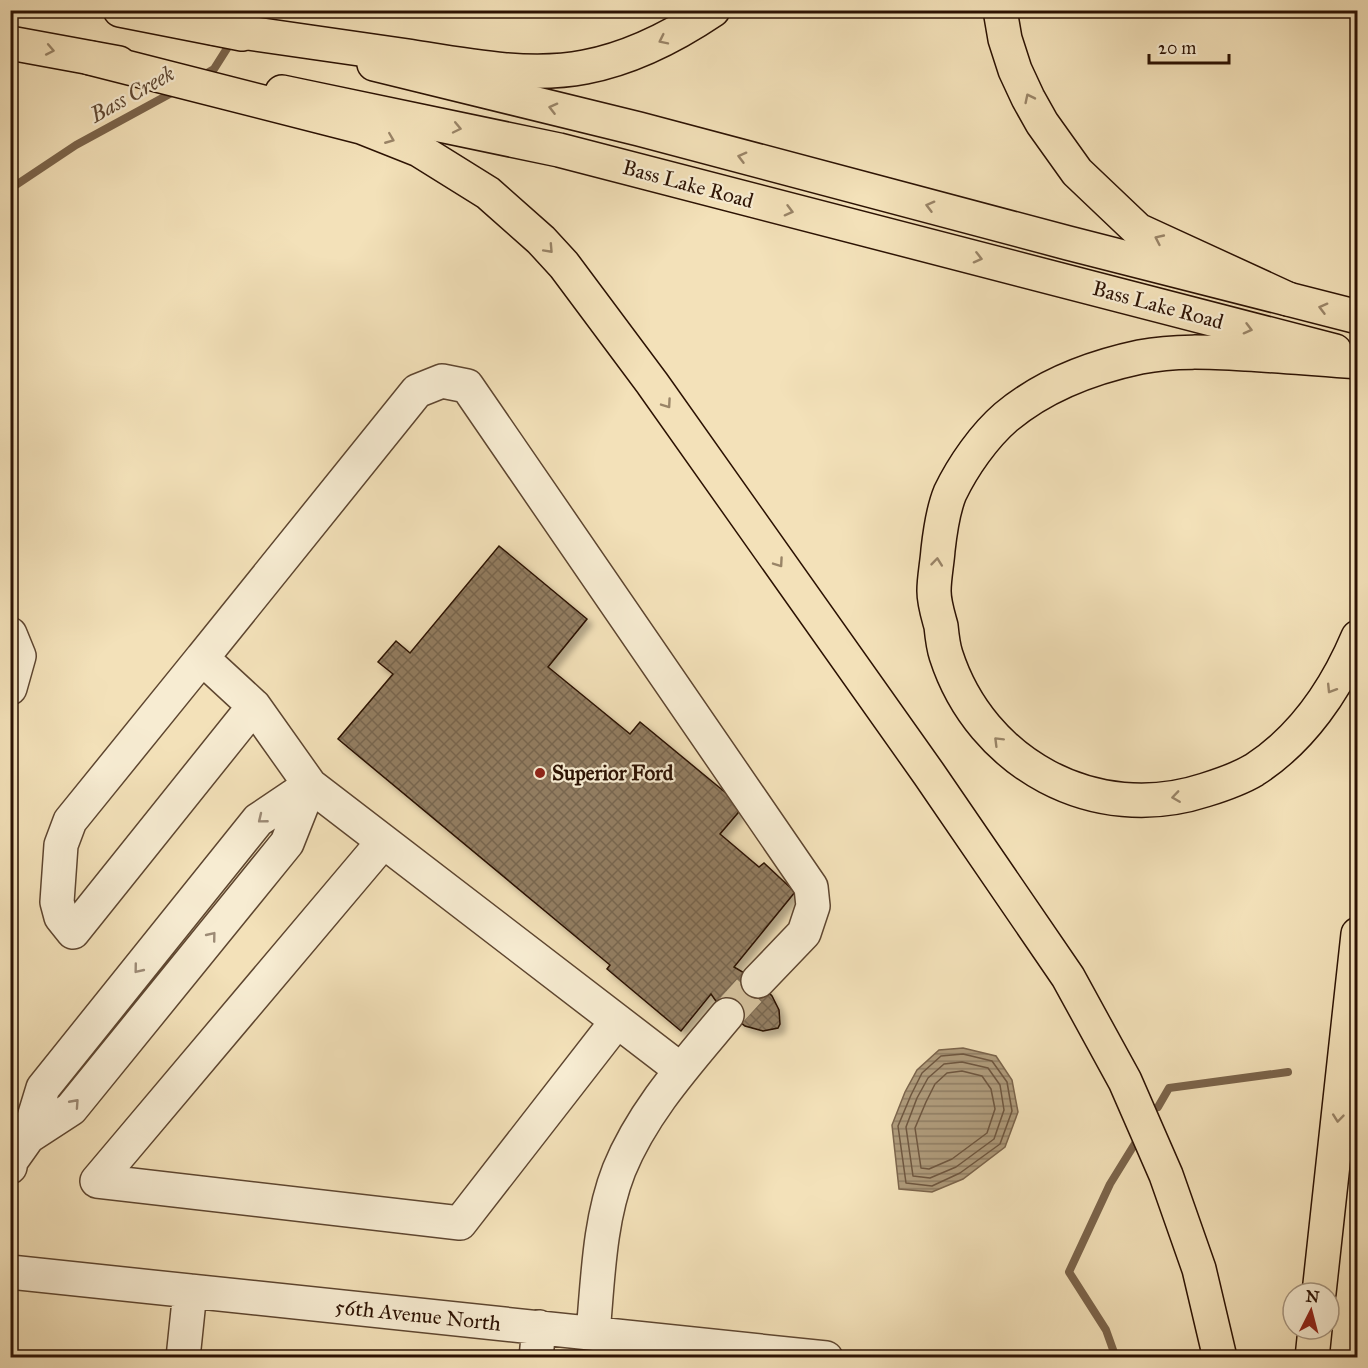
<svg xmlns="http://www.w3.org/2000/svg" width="1368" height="1368" font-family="'IM FELL Great Primer',serif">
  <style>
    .water { fill: url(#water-rules); stroke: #7b644b; stroke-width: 1.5 }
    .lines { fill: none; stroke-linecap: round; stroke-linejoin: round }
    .shore { stroke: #6e563f; stroke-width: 1.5 }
    .stream { stroke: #7b644b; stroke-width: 8 }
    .building { fill: url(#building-cross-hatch); stroke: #2c1203; stroke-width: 1.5; filter: url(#shadow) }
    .minor-tunnel { stroke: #d5c29e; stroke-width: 33; stroke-dasharray: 33 16; stroke-linecap: butt }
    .minor-casing { stroke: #5e4630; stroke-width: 36 }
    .major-casing { stroke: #2c1203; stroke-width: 36 }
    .highway-casing { stroke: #2c1203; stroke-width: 36 }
    .minor { stroke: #f7ecd2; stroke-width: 33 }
    .major { stroke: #f3e1b9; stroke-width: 33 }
    .highway { stroke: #f3e1b9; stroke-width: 33 }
    .oneway { stroke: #998467 }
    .oneway2 { stroke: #9c8a75 }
    .poi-dot { fill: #8f2418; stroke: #f7ecd2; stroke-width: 2 }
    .labels { text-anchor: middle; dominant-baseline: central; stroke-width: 4.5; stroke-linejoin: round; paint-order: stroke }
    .street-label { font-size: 21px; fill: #2c1203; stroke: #f7ecd2 }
    .poi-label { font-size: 21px; font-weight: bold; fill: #2c1203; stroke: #f7ecd2; text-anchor: start }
    .water-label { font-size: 22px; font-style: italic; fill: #604933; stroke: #f7ecd2 }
  </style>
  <defs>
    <pattern id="water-rules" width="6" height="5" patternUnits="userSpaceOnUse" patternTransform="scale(1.5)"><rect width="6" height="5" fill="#af9b7b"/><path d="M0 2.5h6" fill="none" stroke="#8f7d63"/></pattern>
    <pattern id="building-cross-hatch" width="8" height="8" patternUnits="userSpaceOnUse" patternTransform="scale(1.5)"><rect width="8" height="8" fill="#937e62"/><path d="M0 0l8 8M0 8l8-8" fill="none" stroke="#78664f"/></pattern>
    <filter id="shadow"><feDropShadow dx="5.5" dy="5.5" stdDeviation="3" flood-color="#0004"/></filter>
  </defs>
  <rect width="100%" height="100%" fill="#f3e1b9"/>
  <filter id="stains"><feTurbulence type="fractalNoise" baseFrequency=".00333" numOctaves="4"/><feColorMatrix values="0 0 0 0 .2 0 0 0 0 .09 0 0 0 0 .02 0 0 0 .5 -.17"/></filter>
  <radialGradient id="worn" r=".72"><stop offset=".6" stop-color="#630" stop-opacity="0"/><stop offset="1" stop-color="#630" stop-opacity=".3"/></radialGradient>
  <path class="water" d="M963 1048 996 1056 1012 1080 1018 1112 1005 1147 963 1179 932 1192 899 1189 892 1125 905 1092 917 1070 939 1050Z"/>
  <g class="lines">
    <path class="shore" d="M963 1054 992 1061 1007 1082 1012 1111 1000 1144 960 1173 932 1186 906 1183 898 1126 911 1095 922 1073 941 1056Z
      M962 1062 988 1068 1000 1085 1004 1110 994 1139 956 1167 930 1178 913 1176 906 1127 917 1098 928 1078 944 1064Z
      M962 1071 982 1076 991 1089 995 1109 987 1133 952 1159 929 1169 921 1168 915 1128 926 1102 935 1084 947 1073Z"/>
    <path class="stream" d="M242 25 251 10
      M202 76 214 69 233 39
      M10 189 76 145 177 90
      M1158 1107 1169 1088 1288 1072
      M1116 1358 1106 1330 1069 1272 1110 1184 1139 1137"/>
  </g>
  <path class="building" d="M499 546 587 619 548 667 630 734 640 722 743 807 720 834 759 867 764 863 795 892 734 967 758 981 772 996 779 1010 780 1024 778 1028 763 1031 745 1026 718 1004 711 994 681 1031 607 969 610 965 338 739 393 674 378 662 396 641 410 653Z"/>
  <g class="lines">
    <path class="minor-tunnel" d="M727 1015 758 981"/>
    <defs>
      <path id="minor" d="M10 634 19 656 10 688
        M202 658 70 821 61 845 57 902 61 917 73 932 254 706
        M383 842 97 1181 460 1223 617 1021
        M681 1070 310 785 254 706 202 658 417 391 442 381 467 386 811 887 813 906 804 933 758 981
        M28 1137 71 1109 287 843 310 785
        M10 1167 11 1161 28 1137 43 1088 258 820 310 785
        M10 1272 826 1358
        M593 1333C598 1279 599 1221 619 1170 643 1111 687 1063 727 1015
        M183 1358 190 1291
        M536 1358 539 1327"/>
      <path id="major" d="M120 10 242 34
        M10 43 119 63
        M374 64 639 129 1068 243 1358 317
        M282 92 559 150 1335 351"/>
      <path id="highway" d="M1000 10 1005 39 1015 70 1028 98 1042 123 1077 172 1138 230 1288 299
        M213 28C278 37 343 47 408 56 464 65 529 78 585 67 632 58 673 37 713 10
        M90 58 361 127 419 150 488 193 541 240 564 265 652 383 929 774 1068 977 1125 1081 1166 1175 1199 1269 1220 1358
        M1358 362C1320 359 1283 356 1246 354 1210 352 1175 350 1140 357 1093 367 1043 386 1006 417 984 436 963 466 950 493 943 510 940 532 938 550 937 564 934 578 934 591 934 603 938 615 941 626 942 636 943 646 946 655 981 764 1095 826 1205 790 1221 785 1239 779 1254 770 1302 739 1336 689 1358 637
        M1319 1293 1358 934
        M1312 1358 1315 1329"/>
    </defs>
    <use href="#minor" class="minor-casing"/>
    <use href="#major" class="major-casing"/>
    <use href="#highway" class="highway-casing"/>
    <use href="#minor" class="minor"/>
    <use href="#major" class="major"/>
    <use href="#highway" class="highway"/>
  </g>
  <defs><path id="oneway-chevron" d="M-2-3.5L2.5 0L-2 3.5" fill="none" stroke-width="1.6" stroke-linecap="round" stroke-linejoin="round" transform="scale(1.5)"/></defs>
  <g class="oneway">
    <use href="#oneway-chevron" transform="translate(663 40) rotate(154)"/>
    <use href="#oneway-chevron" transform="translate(50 50) rotate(11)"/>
    <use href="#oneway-chevron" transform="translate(1029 98) rotate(-116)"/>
    <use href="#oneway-chevron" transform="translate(553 108) rotate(-166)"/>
    <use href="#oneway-chevron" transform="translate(457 128) rotate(12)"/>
    <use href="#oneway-chevron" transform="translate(390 139) rotate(22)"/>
    <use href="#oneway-chevron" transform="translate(742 157) rotate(-165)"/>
    <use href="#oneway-chevron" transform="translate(930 206) rotate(-165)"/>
    <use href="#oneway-chevron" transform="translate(789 211) rotate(15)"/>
    <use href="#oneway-chevron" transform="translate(1159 239) rotate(-155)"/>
    <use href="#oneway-chevron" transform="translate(549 249) rotate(47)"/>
    <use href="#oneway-chevron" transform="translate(978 258) rotate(14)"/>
    <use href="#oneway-chevron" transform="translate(1323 308) rotate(-165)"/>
    <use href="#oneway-chevron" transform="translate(1248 329) rotate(15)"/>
    <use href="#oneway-chevron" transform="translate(667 404) rotate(55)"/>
    <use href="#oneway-chevron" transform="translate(937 562) rotate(-84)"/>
    <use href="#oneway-chevron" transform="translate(779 563) rotate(55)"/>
    <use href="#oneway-chevron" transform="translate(1331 689) rotate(122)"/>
    <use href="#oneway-chevron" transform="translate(998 741) rotate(-135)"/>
    <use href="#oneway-chevron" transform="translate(1176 797) rotate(172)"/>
    <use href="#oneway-chevron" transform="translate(1338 1118) rotate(96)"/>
  </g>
  <g class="oneway2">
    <use href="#oneway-chevron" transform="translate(262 819) rotate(141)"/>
    <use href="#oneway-chevron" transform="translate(212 936) rotate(-51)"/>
    <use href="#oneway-chevron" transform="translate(138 969) rotate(129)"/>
    <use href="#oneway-chevron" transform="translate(75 1103) rotate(-48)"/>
  </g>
  <circle class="poi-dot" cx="540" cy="773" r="6"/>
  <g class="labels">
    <g class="street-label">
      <text transform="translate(688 184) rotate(15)">Bass Lake Road</text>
      <text transform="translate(1158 305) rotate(15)">Bass Lake Road</text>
      <text transform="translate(418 1315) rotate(6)">56th Avenue North</text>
    </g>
    <g class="poi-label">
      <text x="552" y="773">Superior Ford</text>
    </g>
    <g class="water-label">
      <text transform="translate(132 94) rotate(-29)">Bass Creek</text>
    </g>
  </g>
  <rect width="1368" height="1368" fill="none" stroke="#f3e1b9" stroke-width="36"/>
  <rect x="12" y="12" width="1344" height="1344" fill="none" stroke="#2c1203" stroke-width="3"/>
  <rect x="18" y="18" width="1332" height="1332" fill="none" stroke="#2c1203" stroke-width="1.5"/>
  <g transform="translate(1311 1311) rotate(6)"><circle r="28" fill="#f7ecd2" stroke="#a6957f" stroke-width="1.5"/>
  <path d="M0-4.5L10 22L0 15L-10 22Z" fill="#8f2418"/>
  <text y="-9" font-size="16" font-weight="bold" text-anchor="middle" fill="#2c1203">N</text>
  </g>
  <path d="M1149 54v9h80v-9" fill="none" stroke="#2c1203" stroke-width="3"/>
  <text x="1158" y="54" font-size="18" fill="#2c1203" stroke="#f7ecd2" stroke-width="4.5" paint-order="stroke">20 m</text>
  <rect width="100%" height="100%" filter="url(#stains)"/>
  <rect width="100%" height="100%" fill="url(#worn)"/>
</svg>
